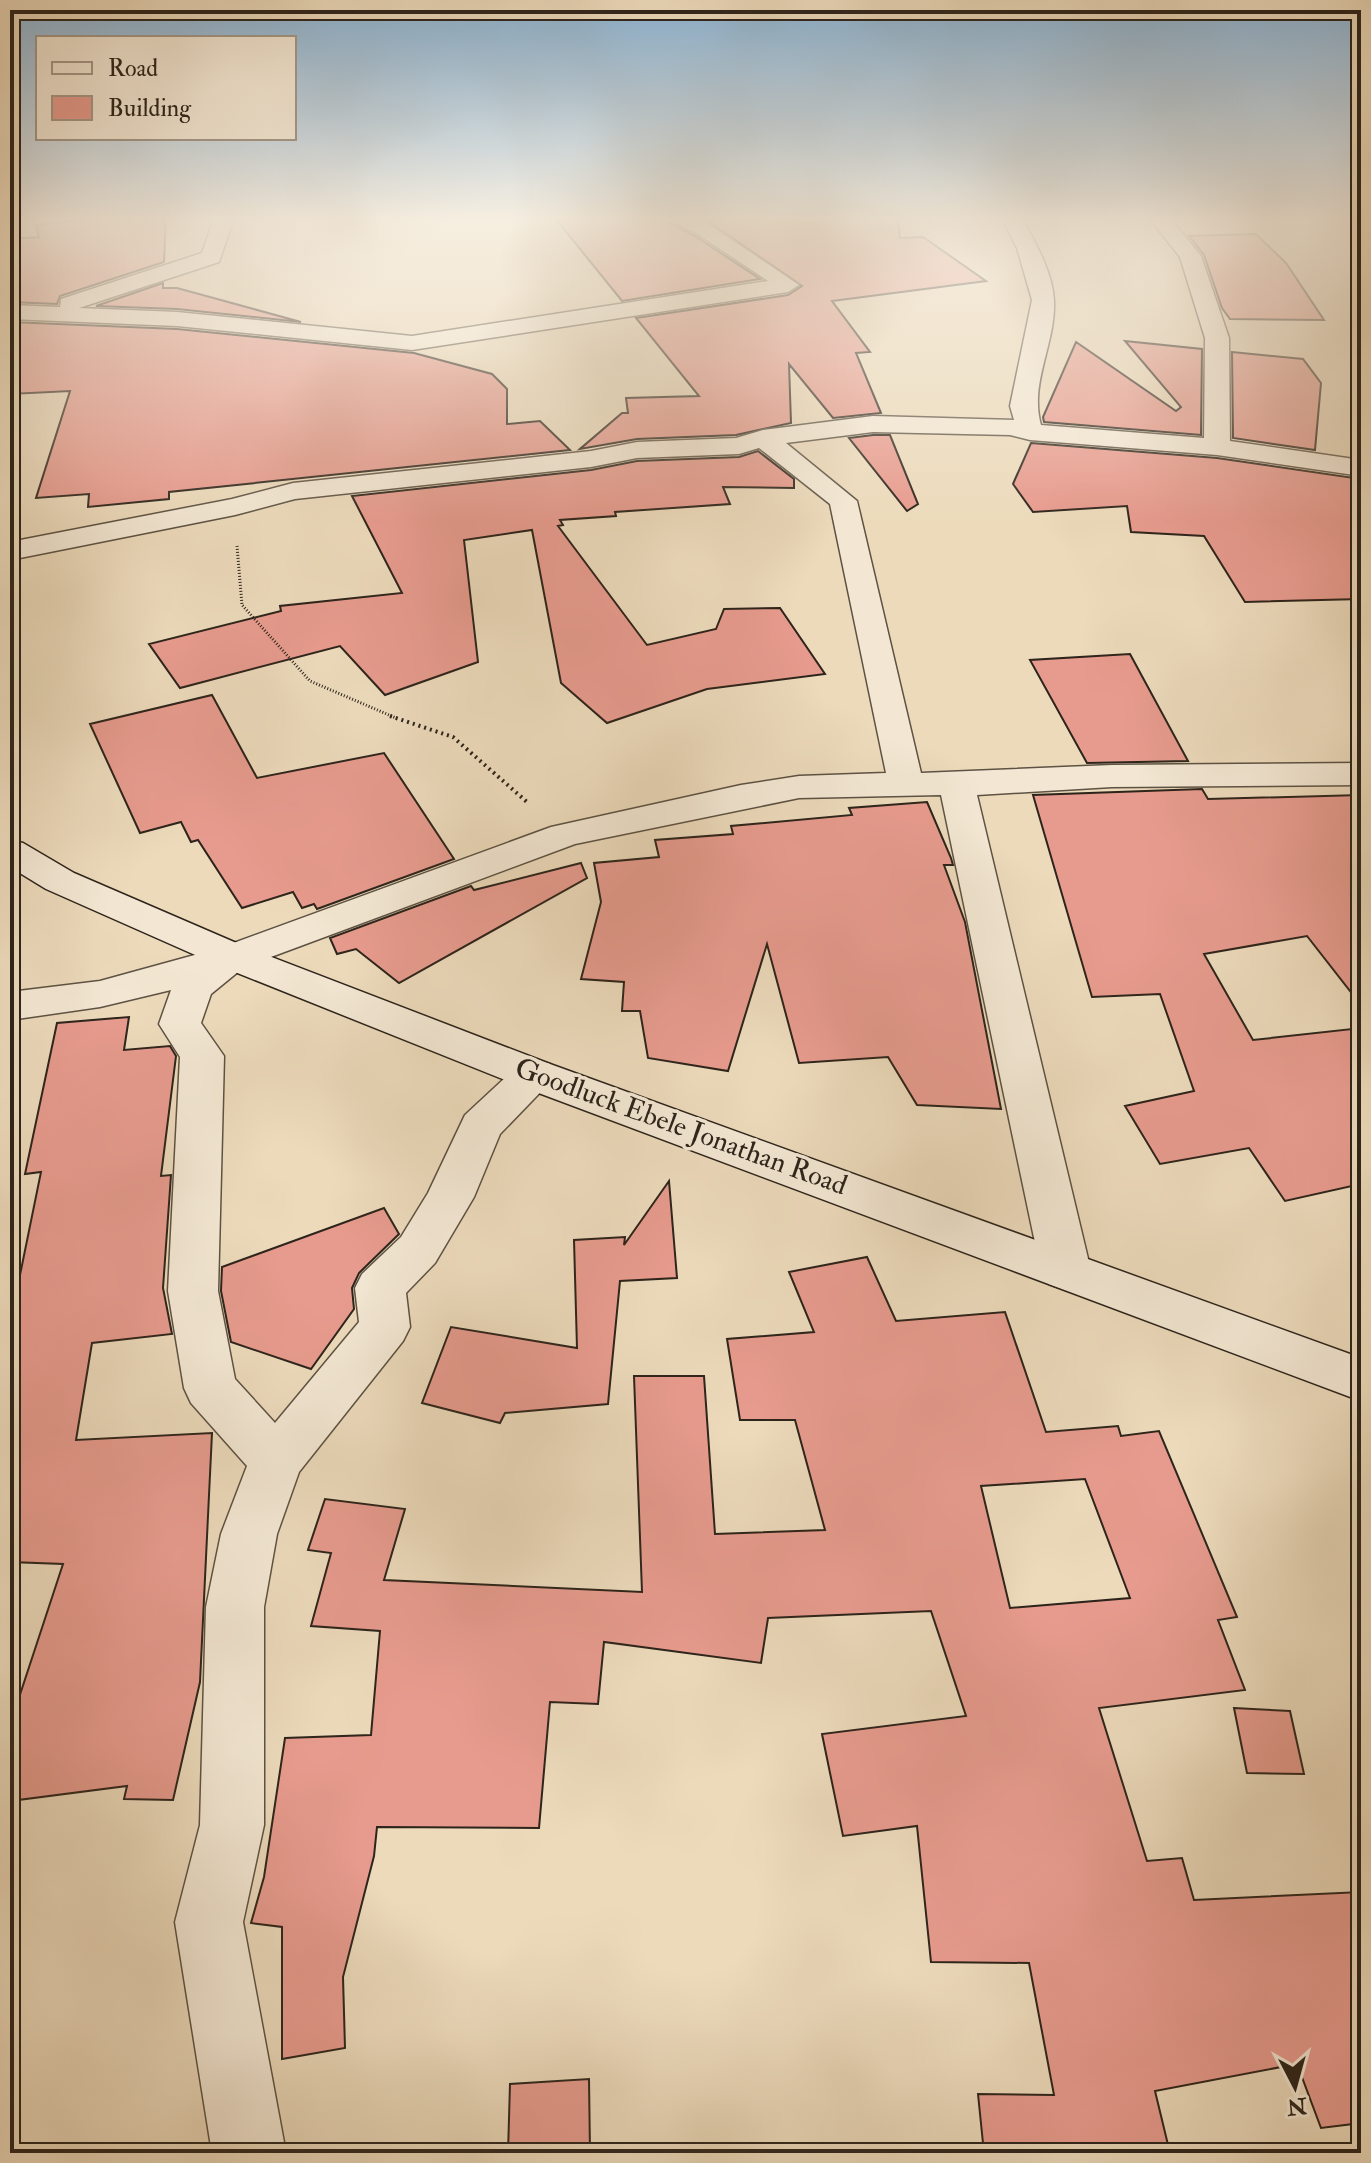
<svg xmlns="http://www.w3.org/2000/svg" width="1371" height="2163" font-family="'IM FELL Double Pica',serif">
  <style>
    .building { fill: #e79b8e; stroke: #2d241b; stroke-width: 2; fill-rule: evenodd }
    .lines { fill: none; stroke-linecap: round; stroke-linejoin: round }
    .street-casing { stroke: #5d5243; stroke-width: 3 }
    .secondary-casing { stroke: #2d241b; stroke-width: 3 }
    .path-far1 { stroke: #2d241b; stroke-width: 3; stroke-dasharray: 1 2; stroke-linecap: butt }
    .path { stroke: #2d241b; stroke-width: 4; stroke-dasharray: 2 4; stroke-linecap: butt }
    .street { fill: #f3e7d3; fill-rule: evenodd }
    .secondary { fill: #f3e7d3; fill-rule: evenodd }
    .labels { text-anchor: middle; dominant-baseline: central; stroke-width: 7; stroke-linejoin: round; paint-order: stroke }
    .street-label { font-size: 28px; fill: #2d241b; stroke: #f3e7d3 }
  </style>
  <rect width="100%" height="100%" fill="#ecdabb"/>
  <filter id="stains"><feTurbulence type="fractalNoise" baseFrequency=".0025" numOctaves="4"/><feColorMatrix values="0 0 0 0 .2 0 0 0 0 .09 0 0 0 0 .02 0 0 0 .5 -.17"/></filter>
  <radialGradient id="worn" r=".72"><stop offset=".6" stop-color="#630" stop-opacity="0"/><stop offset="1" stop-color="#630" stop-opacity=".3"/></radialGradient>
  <path class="building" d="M166 218 164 262 60 296 57 304 10 302V239L39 237 36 225 78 220Z
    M555 218H661L695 236 760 279 622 301Z
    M703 218H898L900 238 923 237 986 281 832 301 870 352 856 353 881 413 833 418 789 364 791 423 736 435 637 439 580 449 622 413H628L626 398 699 396 636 318 788 295 802 286Z
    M1256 234 1286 263 1324 320 1230 319 1222 308 1204 255 1189 236Z
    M163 283V288H177L301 322 177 309 96 306Z
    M10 322 177 329 414 353 492 374 507 389V424L540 421 570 450 169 492V499L88 507 89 494 36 498 70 391 10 394Z
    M1125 341 1202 349 1201 435 1044 422 1043 417 1076 342 1176 411 1181 407Z
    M1232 352 1303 359 1321 383 1315 450 1233 438Z
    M873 435H890L918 504 907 511 849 438Z
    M1031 443 1217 458 1361 479V599L1245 602 1204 536 1131 532 1127 506 1033 512 1013 484Z
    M758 451 794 479V488L723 487 730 504 615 512 616 516 560 520 563 525 558 526 647 645 716 629 724 609 780 608 825 674 707 689 607 723 561 683 532 530 464 540 478 662 385 695 340 646 180 688 149 644 281 611 280 606 402 593 352 496 591 470 637 461 739 457Z
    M1130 654 1188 761 1087 763 1030 660Z
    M212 695 257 778 384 753 454 859 317 909 314 904 302 908 293 892 242 908 198 840 191 842 181 822 140 833 90 724Z
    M1202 789 1208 799 1361 795V1005L1307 936 1204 954 1253 1040 1361 1028V1184L1285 1201 1249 1148 1160 1164 1125 1106 1194 1091 1160 994 1092 997 1033 795Z
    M927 802 951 858 953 865H944L965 922 1001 1109 917 1105 888 1057 799 1063 767 944 728 1071 648 1058 640 1011H622L624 982 581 979 601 902 594 863 659 857 655 840 733 834 731 826 852 815 849 808Z
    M581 863 587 878 399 983 356 949 337 954 330 938 471 886 474 890Z
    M129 1017 124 1050 170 1046 176 1056 161 1176 171 1175 163 1288 172 1334 92 1343 76 1440 212 1433 200 1682 173 1800 124 1799 127 1786 10 1801V1725L63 1564 10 1562V1324L41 1172 25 1174 57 1023Z
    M669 1181 677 1278 620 1281 608 1404 505 1413 500 1423 422 1403 451 1327 577 1348 574 1240 625 1237 624 1245Z
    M384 1208 399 1234 359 1273 352 1288 354 1309 311 1369 231 1342 221 1291 222 1267Z
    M867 1257 896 1321 1005 1312 1046 1432 1118 1426 1121 1436 1159 1431 1237 1617 1218 1620 1245 1690 1099 1708 1147 1861 1182 1858 1194 1900 1361 1892V2123L1321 2128 1297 2064 1155 2091 1170 2153H984L978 2094 1054 2095 1029 1963 931 1962 917 1826 843 1836 822 1734 966 1716 931 1611 768 1618 761 1663 604 1642 598 1704 550 1702 539 1828 377 1827 374 1856 343 1977 345 2048 282 2059V1927L251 1923 264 1877 285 1738 371 1735 380 1631 311 1626 331 1553 308 1550 325 1499 405 1509 384 1580 642 1592 634 1376H704L715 1534 825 1530 795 1420H740L727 1339 814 1332 789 1272ZM1085 1479 1130 1598 1010 1608 981 1486Z
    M1234 1708 1290 1711 1304 1774 1247 1773Z
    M589 2079 590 2153H508L510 2084Z"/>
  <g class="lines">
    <defs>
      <path id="street" d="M214 218H234L219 262 79 308 177 312 412 336 768 281 696 233 664 218H694L710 225 799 285 788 292 412 350 177 326 10 319V305L60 307 61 299 202 253Z
        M1002 218H1022C1035 242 1053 273 1054 301 1056 343 1029 383 1041 425L1204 438 1205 338 1180 257 1149 218H1170L1201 256 1229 338 1230 441 1361 460V476L1217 455 1030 440 1010 435 873 432 786 443 857 501 921 773 1112 765 1361 763V785L1112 787 977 795 1091 1271 1083 1284 1066 1290 1049 1284 1041 1271 941 795 799 798 575 844 244 967 211 994 201 1023 224 1056 218 1291 235 1379 275 1423 359 1322 355 1288 362 1274 401 1237 428 1193 465 1115 520 1064 535 1060 550 1064 557 1075 500 1134 474 1197 435 1263 406 1293 410 1327 403 1341 299 1472 277 1534 264 1607V1825L243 1922 286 2153H212L175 1922 200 1825 206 1607 221 1534 247 1466 191 1403 184 1388 168 1291 180 1057 159 1024 171 990 100 1007 10 1020V992L100 981 220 948 551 827 741 785 799 776 886 773 830 504 759 448 739 454 637 458 591 467 295 499 235 515 10 560V542L232 499 293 483 591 451 637 442 736 438 763 430 873 416 1014 420 1010 406 1032 300 1017 248Z"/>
      <path id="secondary" d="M10 840 23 843 74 873 248 948 550 1064 1361 1358V1401L520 1086 220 966 46 889 10 867Z"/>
    </defs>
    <use href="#street" class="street-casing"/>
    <use href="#secondary" class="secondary-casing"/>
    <path class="path-far1" d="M237 546 242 605 310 681 396 718"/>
    <path class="path" d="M390 716 453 737 527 802"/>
    <use href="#street" class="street"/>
    <use href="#secondary" class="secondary"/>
  </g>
  <linearGradient id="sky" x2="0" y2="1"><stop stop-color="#8bb5d7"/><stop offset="0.42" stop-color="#f6eee0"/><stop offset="1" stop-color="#f6eee0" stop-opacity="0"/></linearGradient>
  <rect width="1371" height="521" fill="url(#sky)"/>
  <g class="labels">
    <g class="street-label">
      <text transform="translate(681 1127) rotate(20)">Goodluck Ebele Jonathan Road</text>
    </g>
  </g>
  <rect width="1371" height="2163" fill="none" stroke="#ecdabb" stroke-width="40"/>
  <rect x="12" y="12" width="1347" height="2139" fill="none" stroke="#2d241b" stroke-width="4"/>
  <rect x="20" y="20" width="1331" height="2123" fill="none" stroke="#2d241b" stroke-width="2"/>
  <rect x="36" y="36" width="260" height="104" fill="#f3e7d3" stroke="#a49989" stroke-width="2"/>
  <rect x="52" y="62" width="40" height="12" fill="#f3e7d3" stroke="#a49989" stroke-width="2"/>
  <text x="108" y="76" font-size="24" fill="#2d241b">Road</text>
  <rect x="52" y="96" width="40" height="24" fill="#e79b8e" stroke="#a49989" stroke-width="2"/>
  <text x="108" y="116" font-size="24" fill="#2d241b">Building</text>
  <g transform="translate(1295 2087) rotate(174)" stroke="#f3e7d3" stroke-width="6" paint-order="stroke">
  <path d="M0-6L14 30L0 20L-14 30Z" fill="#2d241b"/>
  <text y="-12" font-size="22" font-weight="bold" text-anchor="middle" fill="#2d241b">N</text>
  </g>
  <rect width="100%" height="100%" filter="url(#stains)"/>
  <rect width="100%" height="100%" fill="url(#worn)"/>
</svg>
